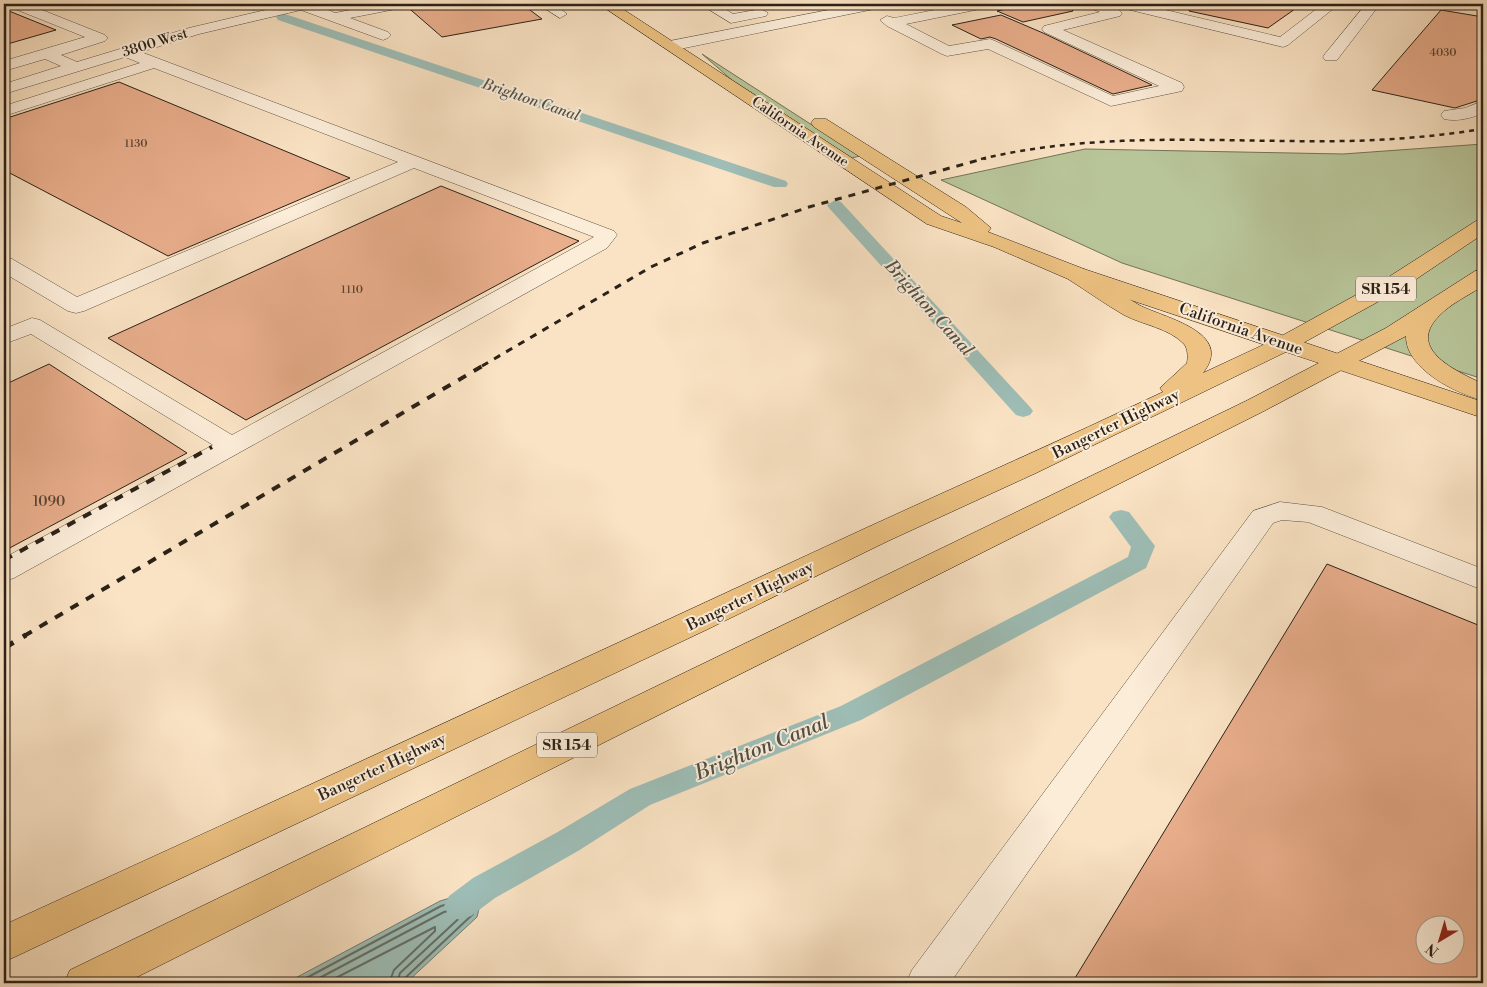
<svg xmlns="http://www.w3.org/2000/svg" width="1487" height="987" font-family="'Libre Bodoni',serif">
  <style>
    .green { fill: #b8c599; stroke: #727358 }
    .water { fill: #9ebeb7; stroke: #707f77 }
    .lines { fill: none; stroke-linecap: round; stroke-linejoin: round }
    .shore { stroke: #647068; stroke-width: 2 }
    .canal { fill: #9ebeb7; fill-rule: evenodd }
    .building { fill: #e9ae8c; stroke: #2b2118; fill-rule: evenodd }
    .minor-casing { stroke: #5f5243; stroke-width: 1 }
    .major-casing { stroke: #2b2118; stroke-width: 1 }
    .highway-casing { stroke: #2b2118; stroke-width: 1 }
    .minor { fill: #fcedd9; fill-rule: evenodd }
    .major { fill: #edc282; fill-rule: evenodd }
    .highway { fill: #edc282; fill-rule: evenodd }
    .rail-far3 { stroke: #2b2118; stroke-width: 2.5; stroke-dasharray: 5 5; stroke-linecap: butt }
    .rail-far2 { stroke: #2b2118; stroke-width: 3; stroke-dasharray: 7 7; stroke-linecap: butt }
    .rail-far1 { stroke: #2b2118; stroke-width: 4; stroke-dasharray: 9 9; stroke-linecap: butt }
    .rail { stroke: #2b2118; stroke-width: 5; stroke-dasharray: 11 11; stroke-linecap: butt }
    .labels { text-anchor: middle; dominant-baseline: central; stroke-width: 4; stroke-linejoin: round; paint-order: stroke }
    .far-number-label { font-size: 11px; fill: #5a4435 }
    .far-street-label { font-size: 14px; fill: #2b2118; stroke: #fcedd9 }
    .number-label { font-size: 14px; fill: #5a4435 }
    .far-water-label { font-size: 15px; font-style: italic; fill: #4e5048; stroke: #fcedd9 }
    .shield { fill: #fcedd9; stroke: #6a5e52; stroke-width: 1 }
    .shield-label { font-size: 15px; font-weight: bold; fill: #2b2118 }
    .street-label { font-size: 16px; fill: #2b2118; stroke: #fcedd9 }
    .water-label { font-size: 18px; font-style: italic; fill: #4e5048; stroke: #fcedd9 }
    .near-water-label { font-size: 21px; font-style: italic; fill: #4e5048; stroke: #fcedd9 }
  </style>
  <rect width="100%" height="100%" fill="#fae3c4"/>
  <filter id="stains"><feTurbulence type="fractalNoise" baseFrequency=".004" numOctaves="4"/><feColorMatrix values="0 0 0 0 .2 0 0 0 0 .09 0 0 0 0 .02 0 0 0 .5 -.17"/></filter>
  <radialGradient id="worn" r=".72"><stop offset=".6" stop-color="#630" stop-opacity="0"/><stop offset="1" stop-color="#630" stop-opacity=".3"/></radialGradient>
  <path class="green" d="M702 54 860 156 852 158 733 81Z
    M1483 144V379L1122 263 941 180 1085 149 1343 154Z"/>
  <path class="water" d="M484 888 477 917 406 983H286L440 901Z"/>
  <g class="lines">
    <path class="shore" d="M297 983 441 906 475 897 473 914 405 978 403 983
      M310 983 444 912 467 906V911L400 973 397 983
      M326 983 435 927V931L394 970 389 983"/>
    <path class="canal" d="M238 4H256L260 7 254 11Z
      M282 13 786 181 788 184 786 187H774L278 20 276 17 278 14Z
      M835 200 841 202 1030 407 1033 411 1030 415 1023 417 1016 415 829 208 827 205Z
      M1121 510 1129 512 1155 546 1146 568 861 720 650 805 578 851 495 898 471 916 460 920 449 916 444 906 449 896 473 878 556 833 630 789 841 706 1128 557 1131 547 1109 517 1113 512Z"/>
  </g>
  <path class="building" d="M404 4H522L542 19 442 37Z
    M1030 4H1072L1073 11 1023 22 997 11Z
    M1190 4H1302L1268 28 1189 11Z
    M4 9 56 30 4 45Z
    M1441 10 1483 17V99L1455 108 1372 90Z
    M1001 15 1043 33 1152 85 1113 94 996 39 990 37 981 39 952 25Z
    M119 82 350 178 168 256 4 170V119Z
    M441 186 579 241 246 420 108 338Z
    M49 364 187 453 4 551V385Z
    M1327 564 1483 627V983H1072ZM1424 924H1454V954H1424Z"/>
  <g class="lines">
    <defs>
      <path id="minor" d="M8 4H27L105 35 108 38 105 41 61 55 77 62 189 28 291 4H315L335 13 380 4H402L401 8 350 18 388 32 391 35 388 38 383 40 301 10 199 34 141 52 614 231 617 235 607 248 14 578 4 581V558L213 445 31 334 4 344V329L32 318 40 320 232 435 594 237 414 168 84 311 76 313 68 311 4 273V258L12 259 77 297 398 162 154 68 4 116V106L140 63 125 57 4 94V84L61 66 45 59 4 71V61L85 37 10 7Z
        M538 4H554L567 14 560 18Z
        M700 4H717L733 14 761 9 768 13 766 16 731 23Z
        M859 4H886L879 8 670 51 662 46 670 41Z
        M965 4H992L985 8 906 24 949 46 990 39 995 41 1113 96 1159 86 1044 32 1042 29 1044 26 1100 12 1087 7 1085 4C1097 4 1114 3 1122 13L1120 16 1063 30 1182 83 1184 87 1182 91 1111 106 988 49 947 56 942 54 887 26 880 20 887 16 894 18Z
        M1116 4H1140L1280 37 1323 4H1339L1288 45 1283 47 1118 7Z
        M1366 4H1380L1337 60H1325L1323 57 1325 54Z
        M1483 101V113C1472 118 1457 122 1444 119L1441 115 1444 111 1465 108Z
        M1280 502 1322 507 1483 569V590L1308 522 1282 520 1273 523 950 983H906L912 970 1253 511Z"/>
      <path id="major" d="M599 4H615L941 216 962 223 814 127 811 123 814 119H826L966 207 991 228 988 232 1084 269 1483 402V418L1068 279 994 247 927 224Z"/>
      <path id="highway" d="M1483 219V234L1403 288 1292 349 1036 473 888 541 706 630 4 962V925C291 794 579 661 866 528 964 483 1064 439 1163 392L1160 388 1187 363C1188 357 1188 349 1184 344 1169 328 1143 325 1124 315 1105 304 1087 291 1068 279L1065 274 1068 269 1076 268 1084 269C1102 281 1120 294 1139 305 1164 318 1235 332 1203 373L1276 339 1387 278 1476 221Z
        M1483 270V286C1469 295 1450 304 1439 316 1405 350 1459 372 1483 384V400C1456 394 1405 368 1406 336L1264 411 125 983H64L70 970 1246 401 1386 328 1475 271Z"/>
    </defs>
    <use href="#minor" class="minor-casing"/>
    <use href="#major" class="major-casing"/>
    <use href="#highway" class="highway-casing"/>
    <use href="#minor" class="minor"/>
    <use href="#major" class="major"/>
    <use href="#highway" class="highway"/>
    <path class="rail-far3" d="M981 159C1102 130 1224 143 1347 141 1393 140 1438 136 1483 129"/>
    <path class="rail-far2" d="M482 366 651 267 703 243 809 207 986 158"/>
    <path class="rail-far1" d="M4 560 212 447
      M24 636 484 365"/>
    <path class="rail" d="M4 648 26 635"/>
  </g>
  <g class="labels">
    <g class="far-number-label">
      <text x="1443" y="53">4030</text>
      <text x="136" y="144">1130</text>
      <text x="352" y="290">1110</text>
    </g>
    <g class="far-street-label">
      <text transform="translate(155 43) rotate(-17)">3800 West</text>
      <text transform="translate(800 132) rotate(34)">California Avenue</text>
    </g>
    <g class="number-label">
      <text x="49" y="502">1090</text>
    </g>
    <g class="far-water-label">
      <text transform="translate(531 100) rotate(19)">Brighton Canal</text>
    </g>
    <g class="shield">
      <rect x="1356" y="276.5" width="60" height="25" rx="4"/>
      <rect x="537" y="732.5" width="60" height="25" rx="4"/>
    </g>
    <g class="shield-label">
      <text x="1386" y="289">SR 154</text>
      <text x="567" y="745">SR 154</text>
    </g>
    <g class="street-label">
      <text transform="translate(1241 329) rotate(19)">California Avenue</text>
      <text transform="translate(1116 424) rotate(-26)">Bangerter Highway</text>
      <text transform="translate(750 596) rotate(-26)">Bangerter Highway</text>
      <text transform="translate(382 767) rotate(-25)">Bangerter Highway</text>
    </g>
    <g class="water-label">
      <text transform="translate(929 308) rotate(48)">Brighton Canal</text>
    </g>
    <g class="near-water-label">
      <text transform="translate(762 748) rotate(-22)">Brighton Canal</text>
    </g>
  </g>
  <rect width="1487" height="987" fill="none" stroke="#fae3c4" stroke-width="20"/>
  <rect x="5" y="5" width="1477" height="977" fill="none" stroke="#2b2118" stroke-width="2.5"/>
  <rect x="10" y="10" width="1467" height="967" fill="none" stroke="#2b2118"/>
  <g transform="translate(1440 940) rotate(218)"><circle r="24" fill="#fcedd9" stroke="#a89b8c"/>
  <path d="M0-4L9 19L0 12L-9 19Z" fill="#8f2418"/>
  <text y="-8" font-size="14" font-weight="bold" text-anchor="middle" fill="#2b2118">N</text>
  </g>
  <rect width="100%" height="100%" filter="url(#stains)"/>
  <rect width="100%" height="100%" fill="url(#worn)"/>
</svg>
